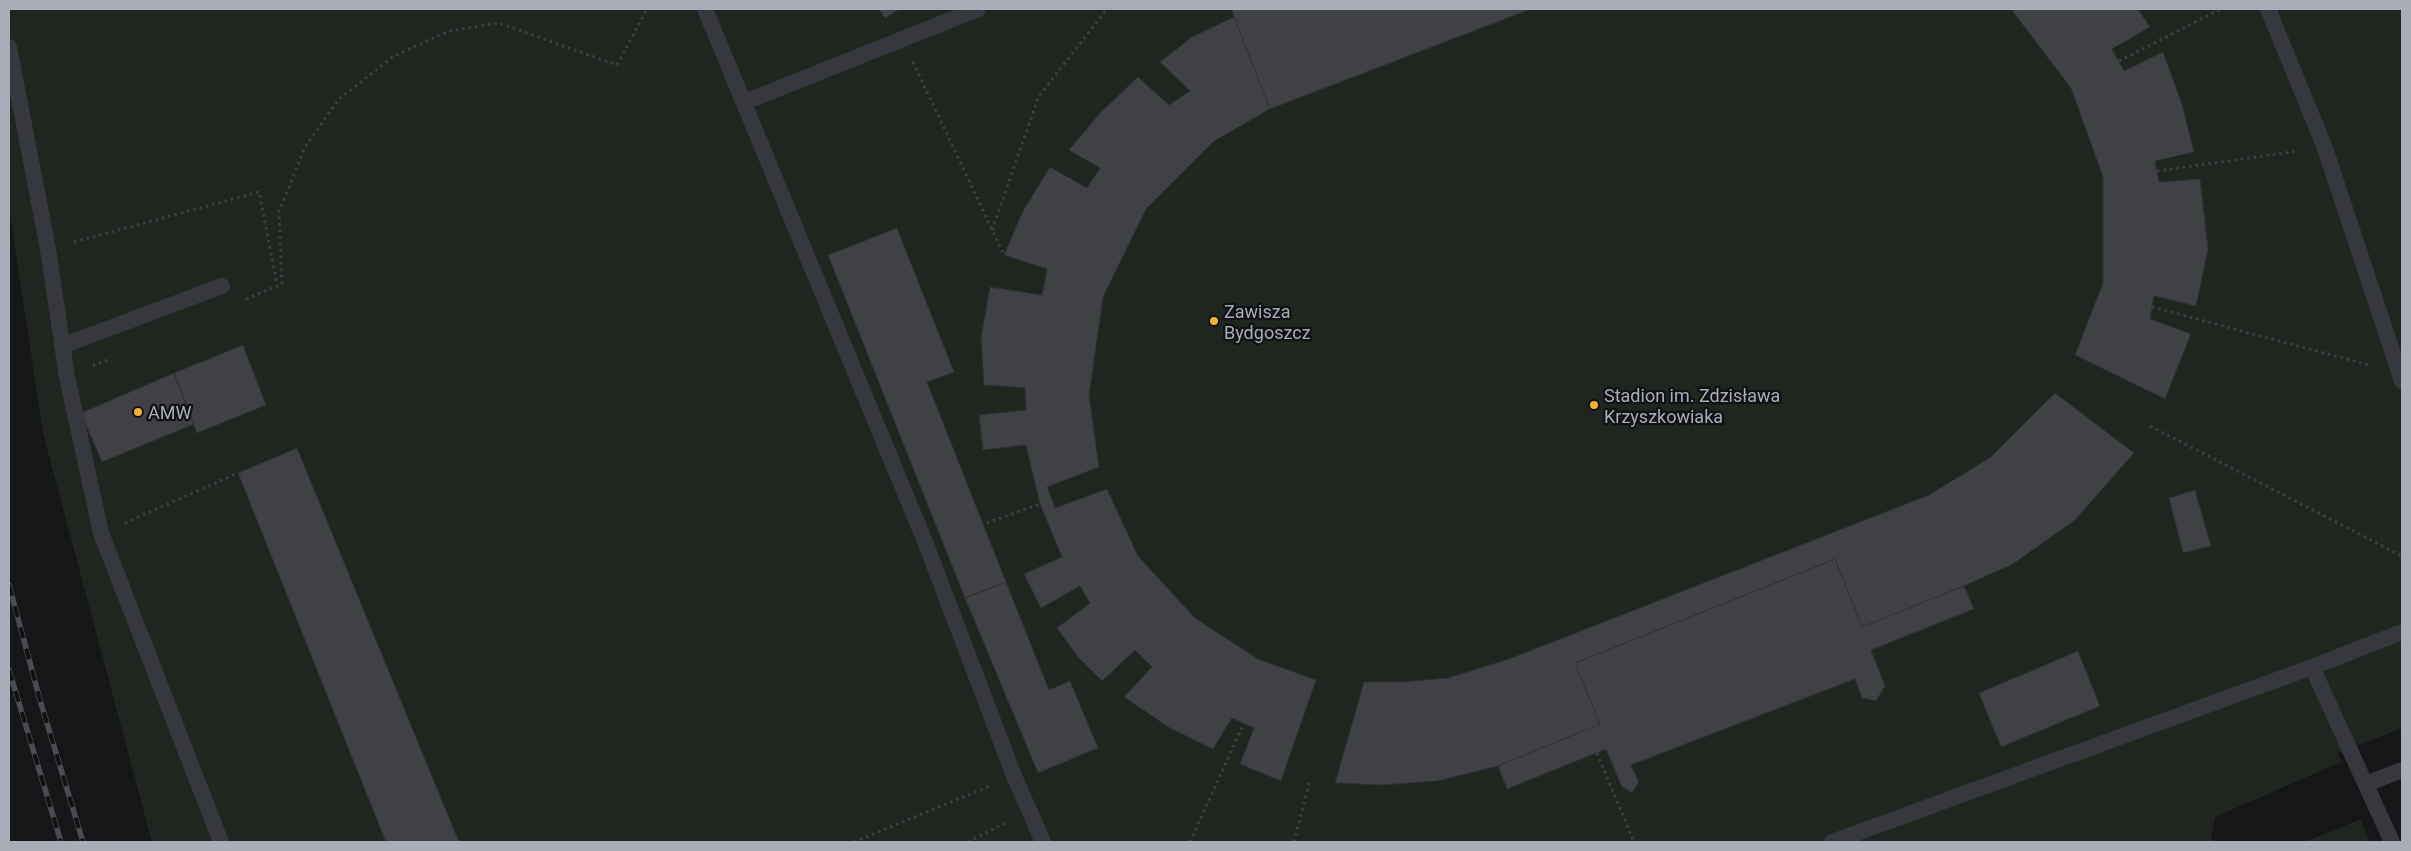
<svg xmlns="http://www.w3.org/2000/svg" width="2411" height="851" font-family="Roboto,sans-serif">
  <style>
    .green { fill: #1e261f }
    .building { fill: #404145; stroke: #303034 }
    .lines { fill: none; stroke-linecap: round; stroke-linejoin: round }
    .path { stroke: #3d3f44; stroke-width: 3; stroke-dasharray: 2.5 4; stroke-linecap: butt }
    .service { stroke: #37383d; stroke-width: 16 }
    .rail-casing { stroke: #4a4c52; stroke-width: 5.5 }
    .rail { stroke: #111113; stroke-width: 4; stroke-dasharray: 11; stroke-linecap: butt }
    .poi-dot { fill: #f2b134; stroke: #111113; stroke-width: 2 }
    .labels { text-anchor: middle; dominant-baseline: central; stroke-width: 4.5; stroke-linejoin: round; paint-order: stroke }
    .poi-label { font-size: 18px; fill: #a8adb8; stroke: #111113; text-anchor: start }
  </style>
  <rect width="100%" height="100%" fill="#161618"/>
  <path class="green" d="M9 9H2402V728L2338 753 2341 762 2215 817 2211 836 2213 842H152L43 433 9 208Z
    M2361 819 2370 842H2304Z"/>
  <path class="building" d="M879 9H900L885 18Z
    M1231 9H1531L1270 109 1214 141 1146 209 1103 297 1089 395 1099 467 1047 487 1055 508 1107 489 1138 556 1195 618 1258 659 1316 680 1281 781 1240 764 1254 728 1232 718 1213 749 1170 728 1124 697 1152 667 1135 650 1102 681 1078 657 1057 628 1090 603 1080 586 1041 608 1024 574 1062 557 1040 504 1026 445 983 450 979 415 1026 410 1025 388 984 385 981 338 990 287 1042 295 1047 269 1004 255 1023 211 1050 167 1087 188 1100 168 1069 150 1101 112 1138 77 1169 105 1190 91 1160 62 1192 37 1234 17Z
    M1231 9H1531L1270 109Z
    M2011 9H2138L2150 27 2112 49 2124 71 2163 52 2182 104 2194 152 2155 161 2159 182 2200 179 2208 249 2196 306 2154 296 2150 319 2191 334 2165 399 2075 355 2103 283V177L2071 88Z
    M897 228 954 372 927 382 1006 582 965 598 828 255Z
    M243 345 266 405 197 433 174 373Z
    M174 373 194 424 102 462 81 413Z
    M2055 393 2134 453 2075 520 2013 564 1964 586 1974 609 1871 650 1885 686 1876 701 1862 698 1855 679 1631 765 1639 782 1632 793 1622 787 1606 749 1507 789 1498 766 1437 781 1381 785 1335 783 1364 682H1402L1448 678 1509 659 1929 495 1991 457Z
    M297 448 459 842H386L238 473Z
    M2195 490 2211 546 2183 553 2169 498Z
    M1835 559 1862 627 1964 586 1974 609 1871 650 1885 686 1876 701 1862 698 1855 679 1631 765 1639 782 1632 793 1622 787 1606 749 1507 789 1498 766 1600 724 1575 663Z
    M1006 582 1049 690 1070 681 1098 748 1038 773 965 598Z
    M2078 651 2100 706 2001 747 1979 693Z"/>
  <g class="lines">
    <path class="path" d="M2119 61 2221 9
      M913 62 1004 255
      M2157 171 2299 151
      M992 230 1039 96 1107 9
      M74 242 259 192 277 284
      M246 299 282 284 279 212 305 147 339 99 394 56 449 31 499 23 617 65 647 9
      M2152 307 2369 365
      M93 366 108 360
      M2150 426 2402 556
      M125 523 238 473
      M950 536 1040 504
      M1597 753 1634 842
      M854 842 990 786
      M968 842 1005 823
      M1190 842 1244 723
      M1294 842 1310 780"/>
    <path class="service" d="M705 9 926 544 1014 776 1043 842
      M2268 9 2325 148 2402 381
      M9 47 48 249 67 377 101 533 221 842
      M745 102 978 9
      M62 346 222 286
      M2312 667 2402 632
      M2366 784 2402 770
      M1832 842 2312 667 2392 842"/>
    <defs>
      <path id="rail" d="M9 585 40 700 83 842
        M9 670 61 842"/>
    </defs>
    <use href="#rail" class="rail-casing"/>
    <use href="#rail" class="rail"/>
  </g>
  <g class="poi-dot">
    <circle cx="1214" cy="321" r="5"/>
    <circle cx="1594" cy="405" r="5"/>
    <circle cx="138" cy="412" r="5"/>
  </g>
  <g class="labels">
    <g class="poi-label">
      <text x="1224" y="311">Zawisza<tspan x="1224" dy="21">Bydgoszcz</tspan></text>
      <text x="1604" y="395">Stadion im. Zdzisława<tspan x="1604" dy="21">Krzyszkowiaka</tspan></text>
      <text x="148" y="412">AMW</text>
    </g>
  </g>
  <rect width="2411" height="851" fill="none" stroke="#a8adb8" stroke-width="20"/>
</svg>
